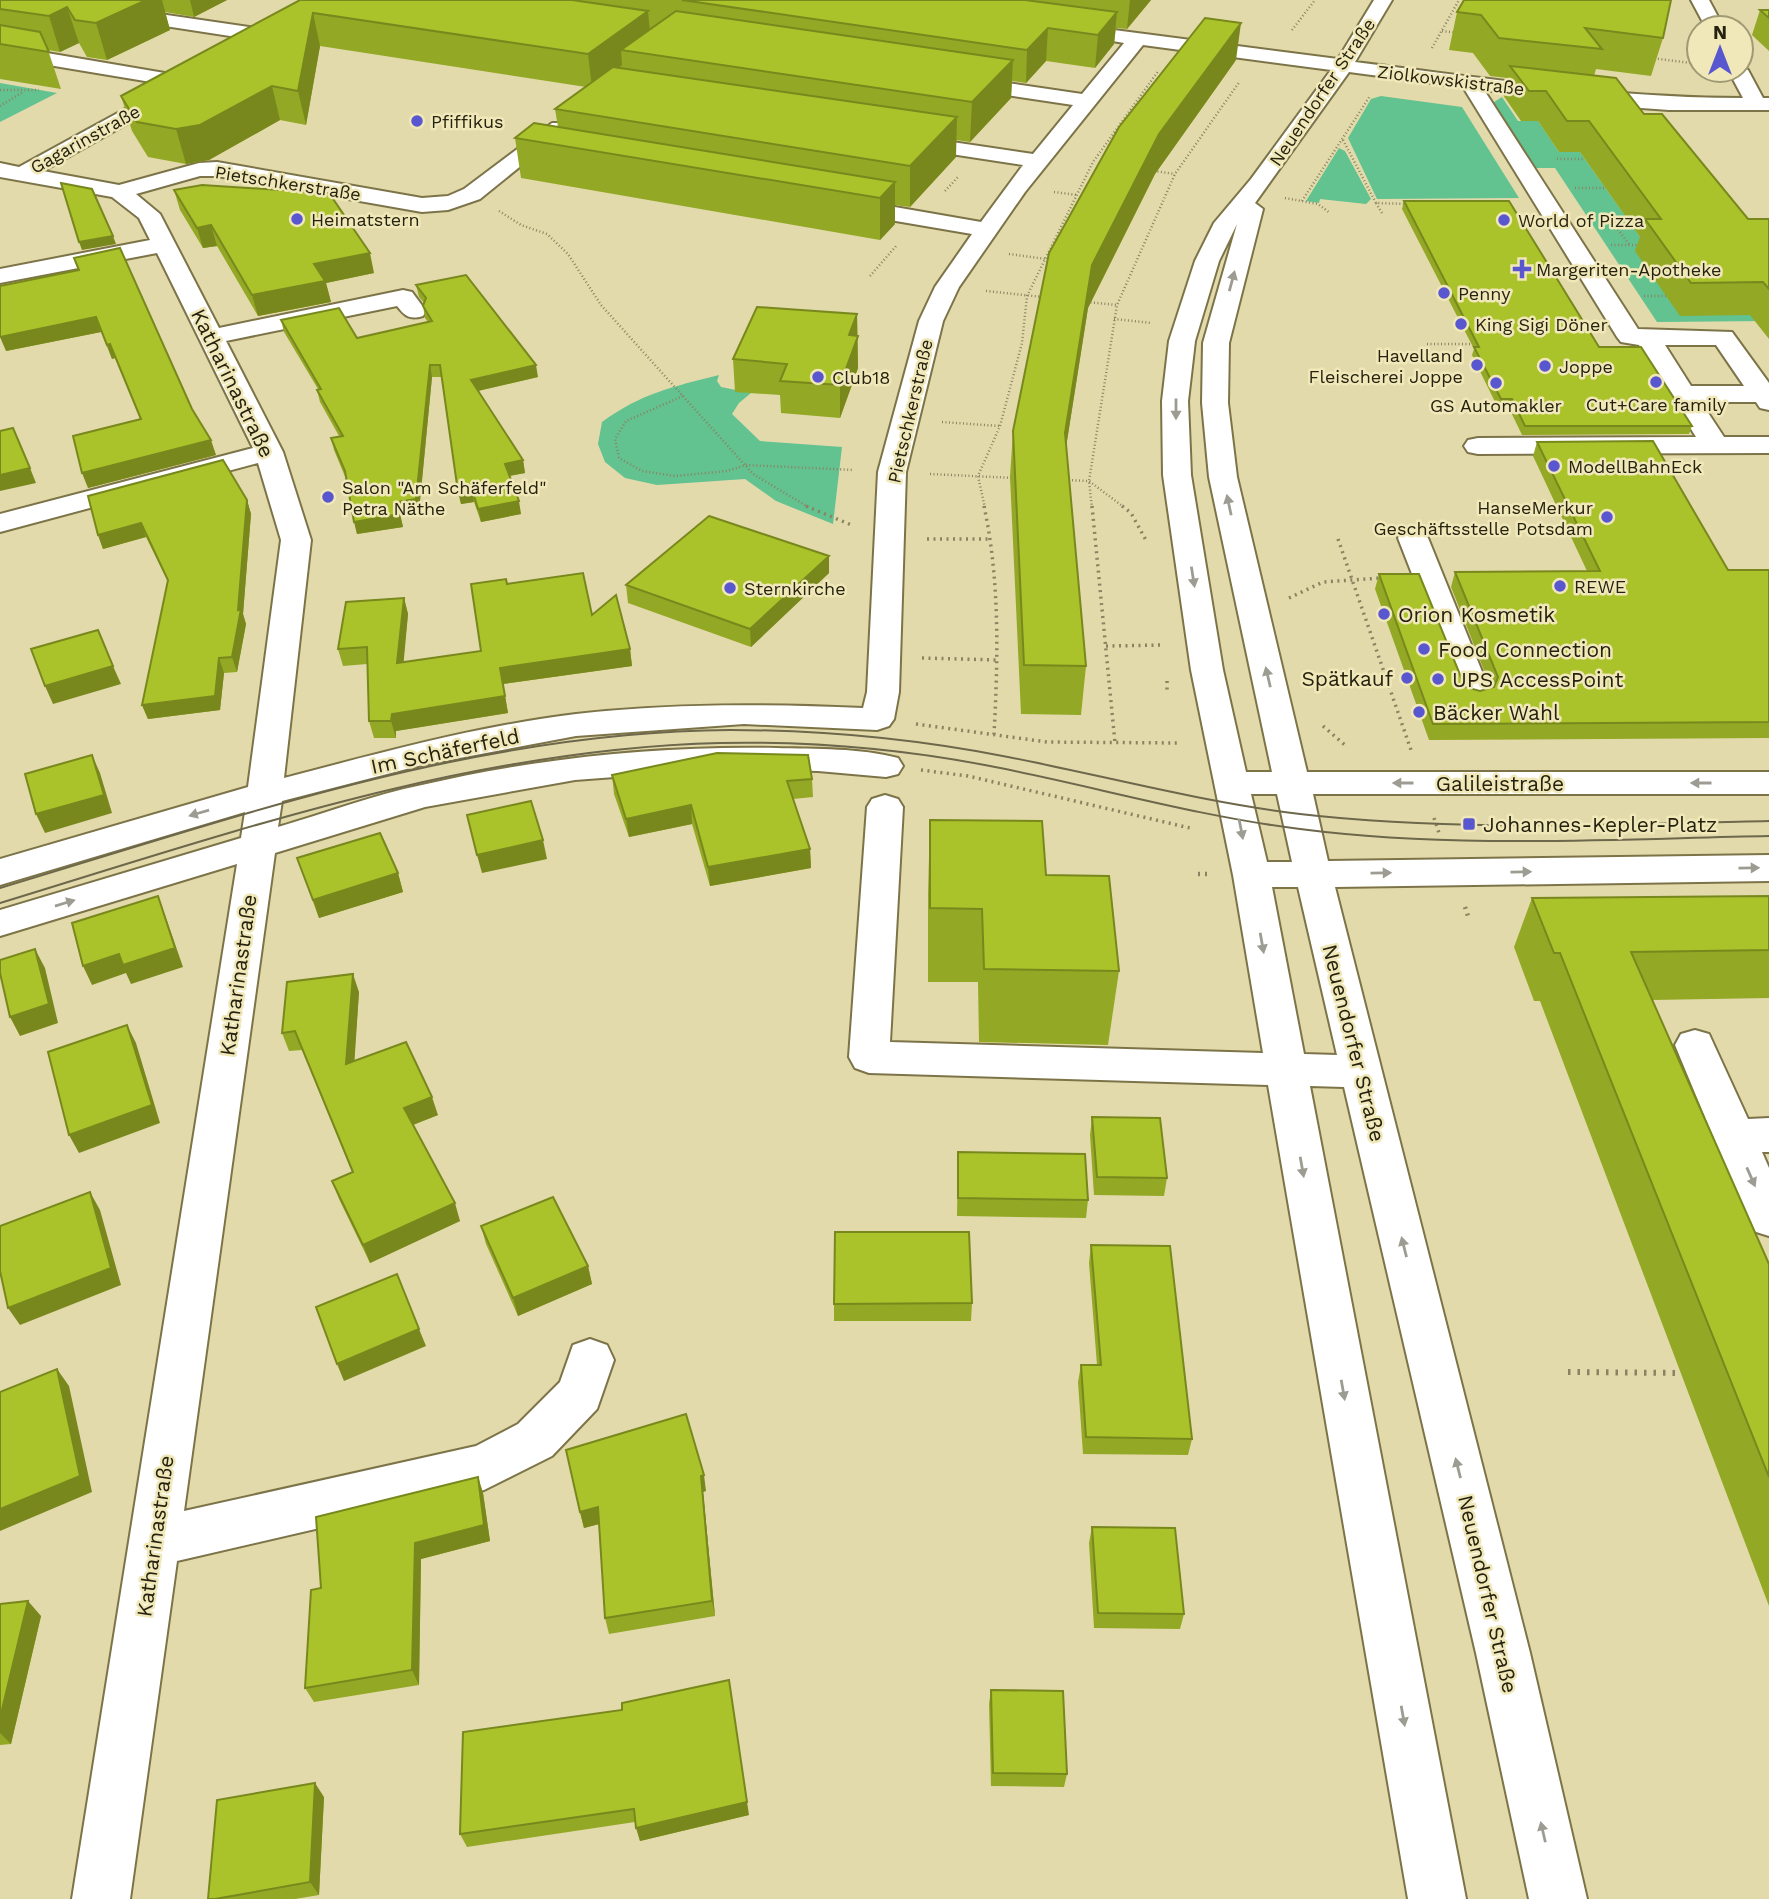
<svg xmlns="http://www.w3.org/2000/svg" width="1769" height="1899" font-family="'Work Sans',sans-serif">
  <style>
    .green { fill: #62c290 }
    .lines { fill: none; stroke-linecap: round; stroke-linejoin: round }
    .minor-casing { stroke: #7c7448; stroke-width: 4 }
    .path-far3 { stroke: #8a8362; stroke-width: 2.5; stroke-dasharray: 1 2.5; stroke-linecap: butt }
    .path-far2 { stroke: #8a8362; stroke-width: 3.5; stroke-dasharray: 2 4.5; stroke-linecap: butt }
    .path-far1 { stroke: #8a8362; stroke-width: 4.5; stroke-dasharray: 2 5; stroke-linecap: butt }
    .path { stroke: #8a8362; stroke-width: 6; stroke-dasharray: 2.5 7; stroke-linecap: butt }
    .minor { fill: #fff; fill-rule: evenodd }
    .tram { stroke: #6d674b; stroke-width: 2 }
    .wall { fill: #93a824 }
    .shaded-wall { fill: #78881d }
    .building { fill: #abc32a; stroke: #78881d; stroke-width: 2 }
    .oneway { fill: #9d9c93 }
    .poi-dot { fill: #5957cf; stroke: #f0e8b8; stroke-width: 2.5 }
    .labels { text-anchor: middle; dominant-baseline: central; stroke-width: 5; stroke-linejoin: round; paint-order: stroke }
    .far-street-label { font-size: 18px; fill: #262210; stroke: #f0e8b8 }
    .far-poi-label { font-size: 18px; fill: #262210; stroke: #f0e8b8; text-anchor: start }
    .street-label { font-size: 21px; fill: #262210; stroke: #f0e8b8 }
    .poi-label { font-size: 21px; fill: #262210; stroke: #f0e8b8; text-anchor: start }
  </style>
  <rect width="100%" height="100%" fill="#e3daab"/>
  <path class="green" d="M0 83 57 93 0 122Z
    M1381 96 1462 107 1519 198 1377 199 1348 138 1371 99Z
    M1502 97 1518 121H1538L1559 152H1580L1650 251 1769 321 1657 322 1555 168H1534L1491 104Z
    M1339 148 1345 151 1371 199 1366 204 1320 199 1319 203 1306 201Z
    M719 375 717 381 721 387 751 393 739 403 732 414 760 441 842 447 833 524 776 501 745 479 657 485 625 478 605 462 598 444 602 422C642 393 672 387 719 375Z"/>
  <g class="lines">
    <defs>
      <path id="minor" d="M19 0H64L269 30 278 36 269 42 28 5Z
        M1374 0H1392L1355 62C1485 78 1612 98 1743 98L1728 70H1741V65L1748 70 1763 98H1769V110H1669L1599 105 1484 90 1638 329 1732 332 1769 383V410L1760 408 1756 402H1701L1724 437H1769V453L1478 454 1468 452 1464 446 1468 440 1478 438 1696 437 1639 345 1621 342 1617 337 1463 87 1349 72 1255 203 1263 209 1229 343 1228 403 1237 477 1307 772H1769V794H1313L1328 861 1769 855V881L1335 887 1530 1653 1587 1899H1529L1476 1653 1344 1087 1310 1086 1466 1899H1408L1268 1085 869 1073 855 1068 849 1057 867 807 872 799 885 795 898 799 903 807 890 1042 1263 1053 1233 875 1191 670 1163 475 1162 401 1169 341 1195 261 1214 223 1251 179 1331 70 1143 45 1025 192 959 287 943 321 906 472 899 692 894 719 889 726 877 730 744 724 576 736 422 765 282 801 278 827C326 813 373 795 422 785 537 758 658 746 776 748 816 749 860 748 898 758L903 766 898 774 886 777 818 771 721 769 575 780 425 807 275 853 184 1511 476 1446 518 1424 560 1382 573 1345 590 1339 607 1345 614 1360 597 1409 552 1456 484 1490 177 1561 130 1899H72L237 864 0 936V910L241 838 245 812 0 885V859L248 787 281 540 258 463 0 532V514L253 448 157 253 0 283V269L150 240 139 218 112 197 0 177V163L19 167 169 85 0 57V45L194 78 197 82 194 86 181 87 183 90 180 94 43 171 119 185 199 163 217 162 422 198 448 196 464 189 552 123H566L569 127 480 199 448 210 422 212 217 176H200L136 194 160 214 219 328 403 290 412 292 426 311 423 316C409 320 405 316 397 306L226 341 283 452 311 540 284 778C380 753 477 726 576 714 671 703 767 704 863 708L867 692 878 472 919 321 935 287 972 234 843 212 835 210 832 205 835 200 843 198 981 222 1023 165 905 147 898 145 894 141 898 137 905 135 1033 154 1073 105 960 88 953 86 950 82 953 78 960 76 1082 94 1124 43 1107 40 1105 36 1107 32 1114 30 1338 59ZM1237 224 1203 343 1202 403 1209 477 1272 772H1246L1223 670 1191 475 1188 401 1195 341 1219 261ZM1665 345H1716L1744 386H1691ZM1251 794H1277L1292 862H1267ZM1272 887H1298L1337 1055 1304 1054Z
        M1691 0H1709L1724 28H1706Z
        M1413 529 1423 532 1428 538 1491 694 1487 701 1475 704 1463 701 1459 694 1398 538 1403 532Z
        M1695 1030 1709 1034 1748 1119 1769 1118V1152H1762L1769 1168V1236L1753 1231 1747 1218 1675 1045 1681 1034Z"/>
    </defs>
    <use href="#minor" class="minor-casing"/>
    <path class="path-far3" d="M1292 30 1315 0
      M1442 31 1459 33
      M1432 48 1459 0
      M1651 58 1699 64
      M0 90H39
      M0 106 23 92
      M1343 140 1376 203
      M1557 159H1585
      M1154 171 1175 174
      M1575 188H1605
      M945 191 958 177
      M1054 192 1077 195
      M1285 198 1318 204 1330 213
      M1302 201 1370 96
      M499 211 521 225 547 234 568 254 601 305 753 474 810 508
      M1382 213 1376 203 1408 204
      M1629 244 1612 222H1630
      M1611 245H1641
      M1009 254 1046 259
      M870 276 897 245
      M986 291 1043 297
      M1644 296H1670
      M1087 302 1117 305
      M1114 319 1152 323
      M1427 344H1475
      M683 396 626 421 615 439 619 458 642 471 675 476 727 471 746 465 854 470
      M942 422 1000 426
      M930 474 1015 478
      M1065 480 1089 481 1125 508
      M985 508 978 476 1000 426 1022 343 1027 296 1093 162 1159 70
      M1092 508 1089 481 1117 305 1175 174 1240 81"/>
    <path class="path-far2" d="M806 506 854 526
      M984 506C1000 581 998 659 994 735
      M1092 506 1115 743
      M1122 506 1131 513 1147 542
      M927 539H991
      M1338 539 1411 750
      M1289 598 1323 582 1381 578
      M1106 646 1164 645
      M922 658 998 660
      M1167 681V694
      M916 724 1047 742 1179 743
      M1323 726 1345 745
      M921 770 968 776 1190 828
      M1434 818 1440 836"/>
    <path class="path-far1" d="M1198 874H1211
      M1465 907 1468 916"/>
    <path class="path" d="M1568 1372 1684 1373"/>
    <use href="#minor" class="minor"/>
    <path class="tram" d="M0 888C237 817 479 731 730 730 823 730 916 739 1008 757 1105 776 1201 802 1300 814 1455 832 1613 824 1769 821
      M0 903C235 831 472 749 720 743 810 741 902 749 990 766 1093 786 1195 816 1300 829 1455 849 1613 839 1769 836"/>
  </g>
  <path class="wall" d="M0 0H227L194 17 165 12 170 30 107 60 87 57 79 43 60 52 48 50 61 89 0 79Z
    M300 0H1151L1127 29 1116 28 1114 44 1095 68 1046 61 1026 83 1012 81 1011 98 970 142 956 140V157L910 207 895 205V224L880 240 521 178 515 138 558 127 555 109 586 87 320 46 306 125 280 120 209 160 186 164 148 157 132 131 121 96Z
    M1760 10H1769V51L1752 35Z
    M1457 12 1663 38 1651 76 1596 69 1594 76 1644 114 1748 219H1769V339L1750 315 1680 316 1635 251 1640 237 1580 152H1559L1538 121H1521L1503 95 1507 78 1490 76 1473 53 1449 50Z
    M1236 60 1155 174 1088 308 1066 447 1086 666 1081 715 1021 714 1010 477 1013 431 1049 253Z
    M174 190 374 273 326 283 331 302 258 316 217 246 203 248 180 210Z
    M1404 201 1599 347 1692 426 1689 434 1522 435 1509 408H1498L1472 355 1474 349 1402 209Z
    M74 258 192 409 216 455 88 488 140 419 115 358 112 359 101 332 6 351 78 270Z
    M416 285 538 377 478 391 523 460 525 473 510 476 521 514 481 522 474 502 461 504 442 377H432L419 511 400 514 403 527 357 534 346 479 334 450 331 438 339 436 320 402 317 390 318 389 284 332 281 320 357 338 428 322 425 318 423 306 424 303 419 297Z
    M857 314 858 368 840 418 781 413 780 395 735 392 733 359Z
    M1537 442 1728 570H1769V738L1429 740 1375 589 1379 574 1465 687 1480 691 1491 688 1451 587 1455 572 1587 571 1533 456Z
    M247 500 251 514 243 614 246 624 237 672 224 673 220 710 148 719 142 705 168 582 146 537 103 549 98 535Z
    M829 556V573L751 647 628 603 626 585Z
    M507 584 592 615 630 649 632 666 503 684 508 713 396 731V738H374L369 721 367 664 343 666 338 649 404 598 408 614 403 662 481 651Z
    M612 775 812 779 813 797 793 799 810 849 811 868 710 886 692 824 629 837 614 794Z
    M930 820 1046 875 1119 971 1108 1045 979 1042 978 982H928V893Z
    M297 858 398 873 403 892 319 918Z
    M1769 896V998L1652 1000 1769 1264V1606L1540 1001H1534L1514 947 1532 898Z
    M359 992 354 1061 438 1115 413 1125 460 1221 370 1263 339 1199 332 1181 352 1172 302 1050 289 1051 282 1033Z
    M1092 1117 1167 1178 1164 1196 1094 1195 1090 1135Z
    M958 1152 1088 1200 1086 1218 957 1216Z
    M481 1226 588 1266 592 1284 518 1316 486 1244Z
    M1091 1245 1192 1439 1188 1455 1083 1454 1078 1382 1081 1365H1097L1089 1263Z
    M972 1303 971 1321H834V1304Z
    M478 1477 483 1493 490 1541 421 1559 419 1685 314 1702 305 1688 321 1588Z
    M706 1491 703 1492 715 1616 609 1634 605 1618 599 1524 584 1528 580 1512Z
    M1092 1527 1184 1614 1180 1629 1094 1628 1089 1543Z
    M0 1604 41 1616 11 1744 0 1745Z
    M991 1690 1067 1774 1064 1787 991 1786 989 1704Z
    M463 1732 749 1815 640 1841 635 1822 467 1847 460 1834Z
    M324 1797 319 1895 295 1899H208Z"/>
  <path class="shaded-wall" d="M146 0H162L170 30 107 60 96 23Z
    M190 0H227L194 17Z
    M1130 0H1151L1127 29Z
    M67 7 79 43 60 52 49 16Z
    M648 11 651 44 621 50 622 65 592 88 588 54Z
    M1117 12 1114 44 1095 68 1098 35Z
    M313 13 320 46 306 125 298 91Z
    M1241 23 1236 60 1155 174 1088 308 1061 479 1065 433 1092 265 1159 134Z
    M1048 28 1046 61 1026 83 1027 50Z
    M1013 60 1011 98 970 142 972 102Z
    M272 86 280 120 209 160 186 164 176 129Z
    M957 117 956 157 910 207V166Z
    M895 182V224L880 240V198Z
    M211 225 217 246 203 248 197 228Z
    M113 236 116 244 82 250 79 242Z
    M370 253 374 273 326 283 331 302 258 316 252 295 314 264Z
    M857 314 858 368 840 418V385L849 335Z
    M96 317 101 332 6 351 0 337Z
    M110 344 115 358 112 359 107 345Z
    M430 365 432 377 419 511 400 514 403 527 357 534 354 522 397 502Z
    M536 365 538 377 473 392 471 380Z
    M211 440 216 455 88 488 82 473Z
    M523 460 525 473 508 476 505 464Z
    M30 468 36 483 0 491V475Z
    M472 489 474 502 461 504 458 492Z
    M247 500 251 514 243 614 246 624 237 672 232 657 238 610Z
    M519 501 521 514 481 522 478 509Z
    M141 523 146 537 103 549 98 535Z
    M829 556V573L751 647 750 629Z
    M404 598 408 614 402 680 397 663Z
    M630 649 632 666 503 684 508 713 396 731V738L391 721 392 714 500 668Z
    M219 658 224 673 220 710 148 719 142 705Z
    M113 666 121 684 53 704 45 686Z
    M92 755 100 773 112 813 45 833 36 814Z
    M691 805 692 824 629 837 626 819Z
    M543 840 547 859 482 873 477 855Z
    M810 849 811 868 710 886 708 867Z
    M398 873 403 892 319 918 313 900Z
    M158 896 165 915 183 967 131 984 126 973 92 985 83 966 119 954Z
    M35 949 45 968 58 1023 20 1036 10 1017Z
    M353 974 359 992 353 1083 346 1064Z
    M127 1025 136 1043 160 1123 79 1153 69 1135Z
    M432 1097 438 1115 410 1126 404 1108Z
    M90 1192 100 1210 121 1285 20 1325 8 1308Z
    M455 1203 460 1221 370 1263 363 1245Z
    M588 1266 592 1284 518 1316 513 1298Z
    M419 1329 426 1346 344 1381 337 1364Z
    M57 1369 69 1386 92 1492 0 1531V1509Z
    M704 1475 706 1491 703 1492 715 1616 712 1601 701 1476Z
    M478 1477 483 1493 490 1541 421 1559 419 1685 412 1670 415 1543Z
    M598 1507 603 1523 584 1528 580 1512Z
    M28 1601 41 1616 11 1744 0 1733V1718Z
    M729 1680 749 1815 640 1841 636 1828Z
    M315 1783 324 1797 319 1895 310 1882Z"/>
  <path class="building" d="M0 0H146L96 23 75 20 67 7 49 16 0 9Z
    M300 0H572L648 11 588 54 313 13 298 91 272 86 200 125 176 129 137 122 121 96Z
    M682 0H1025L1117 12 1098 35 1048 28 1027 50Z
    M1464 0H1671L1663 38 1585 28 1602 49 1499 38 1481 15 1457 12Z
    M1760 10H1769V18Z
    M676 11 1013 60 972 102 621 50Z
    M1205 18 1241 23 1159 134 1092 265 1065 433 1086 666 1024 665 1013 431 1049 253 1119 127Z
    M0 25 40 32 49 52 0 44Z
    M1510 66 1616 78 1644 114H1662L1748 219H1769V289L1763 282 1691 283 1645 219H1661L1589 121H1567L1546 91H1529Z
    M613 67 957 117 910 166 555 109Z
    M534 123 895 182 880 198 515 138Z
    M61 183 92 189 113 236 79 242Z
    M202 185 329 193 370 253 314 264 325 281 252 295 211 225 197 228 174 190Z
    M1404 201H1509L1599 347H1641L1692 426H1525L1512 399H1501L1474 347H1479Z
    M120 248 192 409 211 440 82 473 73 436 141 419 110 344 107 345 96 317 0 337V286L79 270 74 258Z
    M466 275 536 365 471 380 523 460 505 464 519 501 478 509 472 489 458 492 440 365H430L416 499 397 502 400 514 354 522 345 471 331 438 343 436 317 390 321 389 281 320 339 308 357 338 432 321 423 306 426 298 416 285Z
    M757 307 857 314 849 335 858 336 840 385 780 381 787 364 733 359Z
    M13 428 30 468 0 475V431Z
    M1653 441 1728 570H1769V722L1433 724 1379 574H1419L1465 687 1480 691 1494 687 1498 677 1455 572 1600 571 1537 442Z
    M223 460 247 500 238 610 241 609 232 657 219 658 215 696 142 705 168 580 141 523 98 535 88 496Z
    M709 516 829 556 750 629 626 585Z
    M583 573 592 615 616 595 630 649 500 668 505 696 392 714 391 721H369L367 647 338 649 346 602 404 598 397 663 481 651 471 584 506 579 507 584Z
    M98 630 113 666 45 686 31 649Z
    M717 753 808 755 812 779 787 781 810 849 708 867 691 805 626 819 612 775Z
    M92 755 104 795 36 814 25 774Z
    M531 801 543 840 477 855 467 815Z
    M930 820 1042 821 1046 875 1109 876 1119 971 984 969 982 909 930 908Z
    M380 833 398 873 313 900 297 858Z
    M158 896 175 948 123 965 119 954 83 966 72 923Z
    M1769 896V950L1631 952 1769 1264V1477L1560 953H1554L1532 898Z
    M35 949 49 1004 10 1017 0 973V960Z
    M353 974 346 1064 406 1042 432 1097 404 1108 455 1203 363 1245 332 1181 353 1172 295 1031 282 1033 287 982Z
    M127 1025 152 1105 69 1135 48 1052Z
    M1092 1117 1160 1118 1167 1178 1097 1177Z
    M958 1152 1085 1154 1088 1200 958 1198Z
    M90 1192 111 1268 8 1308 0 1271V1226Z
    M553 1197 588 1266 513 1298 481 1226Z
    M835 1232H969L972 1303 834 1304Z
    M1091 1245 1170 1246 1192 1439 1086 1437 1081 1365H1101Z
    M397 1274 419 1329 337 1364 316 1307Z
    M57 1369 80 1476 0 1509V1392Z
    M686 1414 704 1475 701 1476 712 1601 605 1618 598 1507 580 1512 566 1450Z
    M478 1477 484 1525 415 1543 412 1670 305 1688 311 1590 321 1588 316 1517Z
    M1092 1527 1175 1528 1184 1614 1098 1613Z
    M28 1601 0 1718V1604Z
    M729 1680 747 1802 636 1828 634 1809 460 1834 463 1732 622 1710V1703Z
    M991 1690 1063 1691 1067 1774 993 1773Z
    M315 1783 310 1882 215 1899H208L217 1800Z"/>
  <defs><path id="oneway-solid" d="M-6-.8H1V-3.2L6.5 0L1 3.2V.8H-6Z" transform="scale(1.75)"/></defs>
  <g class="oneway">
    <use href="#oneway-solid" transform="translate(1232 281) rotate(-75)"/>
    <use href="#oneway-solid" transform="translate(1176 409) rotate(90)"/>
    <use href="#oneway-solid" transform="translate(1229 505) rotate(-102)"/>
    <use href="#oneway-solid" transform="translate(1193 577) rotate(81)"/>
    <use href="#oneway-solid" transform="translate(1268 677) rotate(-103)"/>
    <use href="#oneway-solid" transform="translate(1403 783) rotate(180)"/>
    <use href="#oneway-solid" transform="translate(1701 783) rotate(180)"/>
    <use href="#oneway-solid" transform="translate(199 813) rotate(164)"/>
    <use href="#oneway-solid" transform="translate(1241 829) rotate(79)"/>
    <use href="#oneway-solid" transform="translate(1749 868) rotate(-1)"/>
    <use href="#oneway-solid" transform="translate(1521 872) rotate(-1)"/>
    <use href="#oneway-solid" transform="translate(1381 873) rotate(-1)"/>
    <use href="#oneway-solid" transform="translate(65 903) rotate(-17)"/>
    <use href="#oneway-solid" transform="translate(1262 943) rotate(80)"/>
    <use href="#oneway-solid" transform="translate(1302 1167) rotate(80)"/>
    <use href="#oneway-solid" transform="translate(1751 1177) rotate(66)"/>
    <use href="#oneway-solid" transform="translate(1404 1247) rotate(-104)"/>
    <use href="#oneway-solid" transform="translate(1343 1390) rotate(80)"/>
    <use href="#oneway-solid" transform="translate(1458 1468) rotate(-104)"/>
    <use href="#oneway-solid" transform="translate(1403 1716) rotate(80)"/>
    <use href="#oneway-solid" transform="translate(1543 1832) rotate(-103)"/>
  </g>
  <g class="poi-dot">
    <circle cx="417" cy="121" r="7"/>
    <circle cx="297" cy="219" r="7"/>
    <circle cx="1504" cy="220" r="7"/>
    <path d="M1518.5 258.5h7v7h7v7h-7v7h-7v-7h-7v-7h7z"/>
    <circle cx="1444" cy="293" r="7"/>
    <circle cx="1461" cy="324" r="7"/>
    <circle cx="1477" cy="365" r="7"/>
    <circle cx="1545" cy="366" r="7"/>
    <circle cx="818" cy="377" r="7"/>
    <circle cx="1656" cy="382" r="7"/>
    <circle cx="1496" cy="383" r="7"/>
    <circle cx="1554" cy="466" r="7"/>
    <circle cx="328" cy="497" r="7"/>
    <circle cx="1607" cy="517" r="7"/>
    <circle cx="1560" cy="586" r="7"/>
    <circle cx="730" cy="588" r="7"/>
    <circle cx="1384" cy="614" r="7"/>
    <circle cx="1424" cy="649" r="7"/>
    <circle cx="1407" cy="678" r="7"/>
    <circle cx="1438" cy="679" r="7"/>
    <circle cx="1419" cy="712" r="7"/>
    <rect x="1462" y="817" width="14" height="14" rx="3.5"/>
  </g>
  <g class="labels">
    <g class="far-street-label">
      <text transform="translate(1451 80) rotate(7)">Ziolkowskistraße</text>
      <text transform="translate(1322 92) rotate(-56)">Neuendorfer Straße</text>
      <text transform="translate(85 139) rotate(-29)">Gagarinstraße</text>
      <text transform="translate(288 183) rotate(9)">Pietschkerstraße</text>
      <text transform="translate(910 411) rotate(-77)">Pietschkerstraße</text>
    </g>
    <g class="far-poi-label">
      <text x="431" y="121">Pfiffikus</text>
      <text x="311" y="219">Heimatstern</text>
      <text x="1518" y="220">World of Pizza</text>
      <text x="1536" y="269">Margeriten-Apotheke</text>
      <text x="1458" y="293">Penny</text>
      <text x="1475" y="324">King Sigi Döner</text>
      <text x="1463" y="355" text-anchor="end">Havelland<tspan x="1463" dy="21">Fleischerei Joppe</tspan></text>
      <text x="1559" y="366">Joppe</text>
      <text x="832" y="377">Club18</text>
      <text x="1656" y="404" text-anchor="middle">Cut+Care family</text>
      <text x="1496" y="405" text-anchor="middle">GS Automakler</text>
      <text x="1568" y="466">ModellBahnEck</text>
      <text x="342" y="487">Salon "Am Schäferfeld"<tspan x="342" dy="21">Petra Näthe</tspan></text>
      <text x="1593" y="507" text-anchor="end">HanseMerkur<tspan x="1593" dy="21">Geschäftsstelle Potsdam</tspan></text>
      <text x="1574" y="586">REWE</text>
      <text x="744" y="588">Sternkirche</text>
    </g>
    <g class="street-label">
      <text transform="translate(233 383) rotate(64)">Katharinastraße</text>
      <text transform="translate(445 751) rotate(-12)">Im Schäferfeld</text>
      <text x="1500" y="783">Galileistraße</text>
      <text transform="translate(238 975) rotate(-82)">Katharinastraße</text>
      <text transform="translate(1354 1043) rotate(76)">Neuendorfer Straße</text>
      <text transform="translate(155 1536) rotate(-82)">Katharinastraße</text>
      <text transform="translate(1488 1594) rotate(77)">Neuendorfer Straße</text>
    </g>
    <g class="poi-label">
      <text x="1398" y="614">Orion Kosmetik</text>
      <text x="1438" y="649">Food Connection</text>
      <text x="1393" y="678" text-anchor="end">Spätkauf</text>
      <text x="1452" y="679">UPS AccessPoint</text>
      <text x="1433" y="712">Bäcker Wahl</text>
      <text x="1483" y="824">Johannes-Kepler-Platz</text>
    </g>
  </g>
  <g transform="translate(1720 49)"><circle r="33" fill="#f0e8b8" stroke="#9f9975" stroke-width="2"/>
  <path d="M0-5L12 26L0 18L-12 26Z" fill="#5957cf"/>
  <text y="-10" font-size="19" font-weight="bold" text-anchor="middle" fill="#262210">N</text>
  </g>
</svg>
